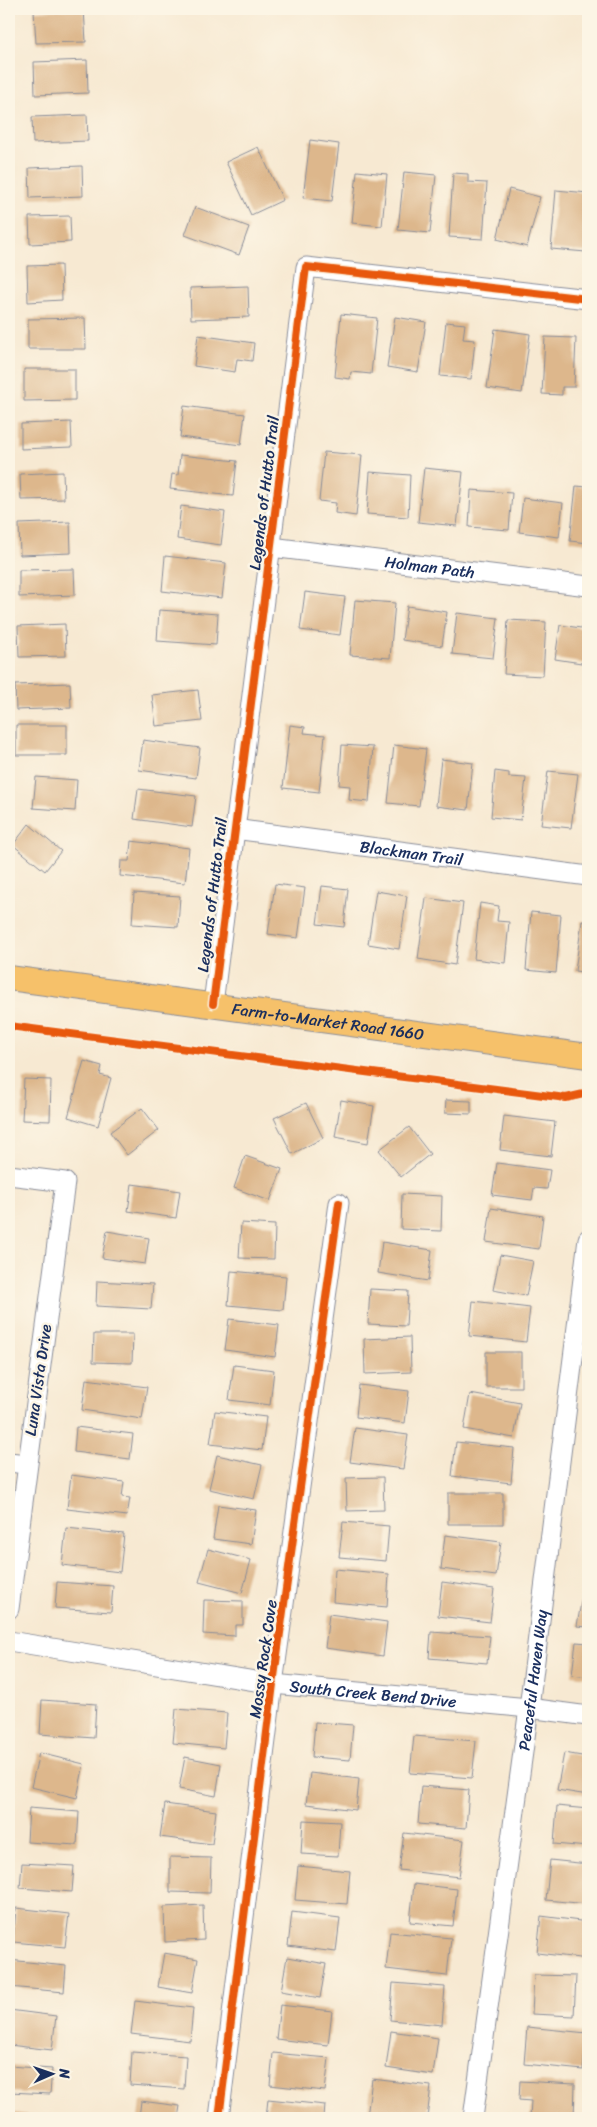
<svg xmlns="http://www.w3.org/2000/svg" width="597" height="2127" font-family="Sriracha,sans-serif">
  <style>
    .building { fill: #ddb78c }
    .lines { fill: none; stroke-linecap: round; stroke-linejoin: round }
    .minor-casing { stroke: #898c98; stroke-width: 21 }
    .major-casing { stroke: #898c98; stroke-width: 26 }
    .minor { stroke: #fff; stroke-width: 19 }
    .major { stroke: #f6c16b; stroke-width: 24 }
    .cycleway-casing { stroke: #fcf5e5; stroke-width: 11 }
    .cycleway { stroke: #e8590c; stroke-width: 8 }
    .labels { text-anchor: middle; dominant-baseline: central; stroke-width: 5; stroke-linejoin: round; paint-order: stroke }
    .street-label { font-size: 16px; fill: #1b2f5e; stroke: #fcf5e5 }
  </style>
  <rect width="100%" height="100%" fill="#fcf5e5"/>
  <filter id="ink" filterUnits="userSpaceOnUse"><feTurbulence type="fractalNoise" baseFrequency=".02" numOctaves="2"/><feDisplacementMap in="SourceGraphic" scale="10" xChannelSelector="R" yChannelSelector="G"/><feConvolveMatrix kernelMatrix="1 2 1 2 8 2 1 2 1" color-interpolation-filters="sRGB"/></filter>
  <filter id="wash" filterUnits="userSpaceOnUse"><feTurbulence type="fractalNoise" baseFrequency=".0096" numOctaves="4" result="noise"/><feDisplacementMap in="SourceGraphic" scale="20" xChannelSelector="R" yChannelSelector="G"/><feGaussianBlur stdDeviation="1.12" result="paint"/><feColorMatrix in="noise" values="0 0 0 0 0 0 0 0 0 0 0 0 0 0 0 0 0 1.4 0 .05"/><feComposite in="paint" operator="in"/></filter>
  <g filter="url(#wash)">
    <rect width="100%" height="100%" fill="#f7e9d2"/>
    <g id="blocks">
      <path class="building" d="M84 9 86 42 36 43 34 11Z
        M87 60 88 93 35 95 34 62Z
        M87 115 88 141 33 143 32 117Z
        M310 140 339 144 332 201 303 198Z
        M258 147 283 200 251 215 226 162Z
        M82 166 83 196 30 198 29 168Z
        M357 171 387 174 382 226 352 223Z
        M404 172 436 175 430 233 398 230Z
        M453 173 468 174V182L487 183 483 239 449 237Z
        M509 189 540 197 527 247 497 239Z
        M556 190 588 193 586 252 551 249Z
        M195 207 249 227 239 255 185 235Z
        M70 216 71 242 30 244 29 217Z
        M61 265 62 300 28 302 27 266Z
        M248 286 249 317 191 319 190 288Z
        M341 314 377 318 371 374 351 372 350 379 335 377Z
        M395 317 426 322 418 372 387 367Z
        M85 318 86 349H28V319Z
        M446 322 465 324 463 339 475 340 471 379 440 376Z
        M495 329 530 334 522 393 487 388Z
        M198 335 254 343 252 361 237 359 235 372 194 366Z
        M545 337 576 338 574 387H562V395L542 394Z
        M24 369H75V400L24 401Z
        M184 406 245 414 241 445 180 437Z
        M71 422 72 447 21 449V424Z
        M324 452 362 455 356 516 335 513 336 503 319 501Z
        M180 455 237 461 233 496 170 489 172 474 178 475Z
        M424 468 463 472 457 526 418 522Z
        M63 472 64 499 21 500 20 474Z
        M370 472 410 475 408 517 367 514Z
        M576 486 588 487V543L570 541Z
        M471 490 512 493 509 530 469 527Z
        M523 498 563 503 559 537 519 532Z
        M181 506 225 512 221 545 177 539Z
        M70 522 71 553 20 555 19 524Z
        M165 556 226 563 222 598 162 591Z
        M74 569 75 595 19 597V570Z
        M305 592 345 597 340 635 300 630Z
        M355 600 395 603 390 658 350 655Z
        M407 606 447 612 442 646 402 640Z
        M159 610 218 614 216 645 157 641Z
        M457 613 498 618 493 658 452 654Z
        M508 620 546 622 543 676 504 674Z
        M65 624 66 656 19 657 18 626Z
        M560 625 588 629V664L555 659Z
        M70 683 71 708 16 710 15 685Z
        M198 690 202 721 156 726 152 695Z
        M16 725H67V755H16Z
        M290 725 305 727 304 733 325 735 319 792 283 788Z
        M143 740 200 748 196 778 139 770Z
        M342 745 373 747 369 802 349 800 350 786 339 785Z
        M394 745 426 749 419 806 388 803Z
        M441 759 473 763 468 810 436 806Z
        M495 771 509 773V777L526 778 521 820 491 817Z
        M548 771 578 774 571 828 541 825Z
        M36 777 77 780 75 811 33 808Z
        M138 789 196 796 192 827 134 819Z
        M29 824 61 851 45 871 13 845Z
        M131 841 189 848 185 883 120 876 121 861H129Z
        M275 884 305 888 298 938 268 934Z
        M322 886 348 889 344 927 317 924Z
        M376 891 407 896 399 949 368 944Z
        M134 893 180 896 178 927 132 924Z
        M426 898 463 903 455 965 418 959Z
        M480 903 499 906 497 921 509 922 505 963 474 959Z
        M531 912 561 915 556 973 526 970Z
        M582 921 588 922V973L575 971Z
        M84 1061 102 1066 100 1075 111 1078 98 1126 68 1117Z
        M24 1079 51 1080 50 1121 22 1120Z
        M341 1100 374 1106 368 1143 335 1137Z
        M446 1100 471 1101V1114L445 1113Z
        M306 1103 323 1138 292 1154 274 1118Z
        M142 1108 159 1130 127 1155 110 1132Z
        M504 1116 555 1122 551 1156 500 1150Z
        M409 1127 430 1154 401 1177 379 1150Z
        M245 1156 282 1169 270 1201 234 1188Z
        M497 1163 550 1170 547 1189 534 1188 532 1200 492 1195Z
        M132 1184 180 1191 176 1218 128 1211Z
        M402 1194 442 1196 441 1231 401 1229Z
        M491 1208 543 1216 539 1249 486 1242Z
        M241 1223 275 1225 274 1259 239 1258Z
        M107 1231 149 1238 145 1264 102 1258Z
        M382 1242 432 1250 428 1281 378 1273Z
        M500 1255 533 1261 526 1296 493 1290Z
        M231 1271 286 1276 283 1310 228 1305Z
        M97 1281 153 1284 151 1309 96 1306Z
        M370 1289 408 1291 406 1326 368 1324Z
        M473 1301 530 1308 526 1342 469 1336Z
        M229 1319 279 1325 275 1357 225 1350Z
        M94 1334H133L132 1363 93 1362Z
        M410 1337 411 1372 365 1374 364 1339Z
        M486 1352H521V1387H486Z
        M234 1365 274 1370 270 1405 229 1400Z
        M86 1379 147 1387 142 1419 82 1410Z
        M359 1385 409 1391 405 1423 356 1417Z
        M470 1394 520 1403 514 1438 464 1429Z
        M215 1411 266 1417 262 1450 210 1444Z
        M76 1427 133 1434 130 1459 74 1452Z
        M355 1428 408 1435 403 1469 350 1462Z
        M456 1442 514 1448 511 1483 452 1476Z
        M217 1455 262 1465 254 1499 209 1489Z
        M71 1475 124 1482 122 1497 130 1498 127 1516 67 1509Z
        M383 1477 384 1510 347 1511 346 1478Z
        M448 1493H503V1524H448Z
        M218 1505 256 1510 251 1544 213 1539Z
        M343 1522 389 1526 386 1561 339 1557Z
        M66 1528 124 1534 120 1572 62 1565Z
        M445 1535 501 1542 496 1576 441 1569Z
        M587 1547 588 1548V1584L583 1583Z
        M208 1549 251 1560 242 1593 199 1582Z
        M335 1569 389 1574 387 1607 333 1602Z
        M57 1582 113 1586 111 1612 55 1608Z
        M442 1582 494 1589 490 1622 438 1616Z
        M582 1596 588 1597V1627L577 1626Z
        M204 1600 243 1601V1625H235V1636L203 1634Z
        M329 1614 387 1622 383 1656 325 1648Z
        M431 1632 490 1636 487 1663 429 1658Z
        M576 1642 588 1643V1677L572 1675Z
        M42 1700 96 1704 94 1738 40 1734Z
        M176 1709 227 1713 224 1748 173 1743Z
        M315 1722 353 1725 350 1760 312 1757Z
        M414 1736 476 1741 472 1778 410 1773Z
        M39 1753 84 1764 77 1798 31 1787Z
        M564 1753 588 1757V1795L557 1790Z
        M185 1757 221 1764 216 1796 179 1789Z
        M310 1773 359 1779 356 1810 306 1804Z
        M421 1786 469 1790 466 1828 418 1824Z
        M165 1804 216 1811 212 1844 160 1837Z
        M557 1806 588 1809V1847L554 1844Z
        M29 1808 79 1812 77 1845 27 1842Z
        M303 1820 340 1822 338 1856 301 1854Z
        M404 1833 464 1840 459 1877 399 1870Z
        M170 1857 211 1858 210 1893 170 1892Z
        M550 1860 588 1864V1904L546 1900Z
        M22 1863 74 1866 72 1892 20 1888Z
        M298 1866 350 1871 347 1904 295 1900Z
        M414 1884 457 1889 453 1926 410 1922Z
        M203 1905 204 1940 165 1942 164 1907Z
        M16 1908 69 1914 65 1947 13 1942Z
        M292 1912 340 1918 336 1952 288 1946Z
        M541 1916 588 1922V1959L537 1953Z
        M390 1932 451 1938 447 1976 386 1969Z
        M164 1953 198 1959 192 1993 158 1987Z
        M287 1957 326 1964 320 1998 281 1991Z
        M9 1960 66 1966 64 1992 9 1987Z
        M534 1975 576 1976 574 2016 532 2014Z
        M393 1983 445 1987 442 2025 390 2020Z
        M135 2001 193 2008 190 2041 131 2034Z
        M280 2005 332 2011 328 2045 276 2039Z
        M9 2010 56 2016 52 2050 9 2045Z
        M527 2027 587 2033 583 2070 524 2064Z
        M391 2031 438 2038 433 2075 386 2068Z
        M132 2052 186 2056 184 2089 130 2085Z
        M273 2053 329 2058 325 2091 270 2085Z
        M9 2066 52 2069 50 2094 9 2092Z
        M372 2079 431 2086 427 2118 367 2117Z
        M520 2081 575 2084 574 2118H530L531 2101 519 2100Z
        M268 2099 325 2105 324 2118H266Z
        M141 2101 180 2106 178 2118H139Z
        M9 2112 39 2117V2118H9Z"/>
    </g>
  </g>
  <g filter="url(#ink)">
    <use href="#blocks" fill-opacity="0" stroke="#898c98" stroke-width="1"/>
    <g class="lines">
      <defs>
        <g id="minor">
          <path id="s1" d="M271 547 588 586"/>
          <path id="s2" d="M234 829 588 876"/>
          <path d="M213 1004 306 267 588 299"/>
          <path d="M9 1175 65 1182 9 1609"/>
          <path d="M9 1462 26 1464"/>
          <path id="s3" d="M9 1641 273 1684 529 1708 588 1716"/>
          <path d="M219 2118 273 1684 339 1203"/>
          <path id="s4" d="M473 2118 529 1708 588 1239"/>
        </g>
        <g id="major">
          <path id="s5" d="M9 978 588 1056"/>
        </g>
      </defs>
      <use href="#minor" class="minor-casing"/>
      <use href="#major" class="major-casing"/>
      <use href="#minor" class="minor"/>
      <use href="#major" class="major"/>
      <defs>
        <path id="cycleway" d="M213 1004 306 267 588 299
          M9 1026 566 1098 588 1093
          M219 2118 273 1684 339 1203"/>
      </defs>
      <use href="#cycleway" class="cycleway-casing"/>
      <use href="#cycleway" class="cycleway"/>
    </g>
  </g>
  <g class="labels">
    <g class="street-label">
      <text transform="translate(264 493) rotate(-83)">Legends of Hutto Trail</text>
      <text stroke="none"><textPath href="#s1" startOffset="160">Holman Path</textPath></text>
      <text stroke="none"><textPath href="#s2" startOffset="179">Blackman Trail</textPath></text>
      <text transform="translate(212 895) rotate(-83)">Legends of Hutto Trail</text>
      <text stroke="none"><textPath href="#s5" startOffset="322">Farm-to-Market Road 1660</textPath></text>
      <text transform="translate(38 1380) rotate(-82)">Luna Vista Drive</text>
      <text transform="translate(263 1659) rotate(-82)">Mossy Rock Cove</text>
      <text stroke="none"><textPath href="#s4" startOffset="442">Peaceful Haven Way</textPath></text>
      <text stroke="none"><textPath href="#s3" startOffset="368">South Creek Bend Drive</textPath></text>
    </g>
  </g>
  <rect width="597" height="2127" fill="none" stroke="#fcf5e5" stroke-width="30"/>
  <g transform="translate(52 2074) rotate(88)" stroke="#fcf5e5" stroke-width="4" paint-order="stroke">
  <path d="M0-4L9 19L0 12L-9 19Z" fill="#1b2f5e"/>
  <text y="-8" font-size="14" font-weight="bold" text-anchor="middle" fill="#1b2f5e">N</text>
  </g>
</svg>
